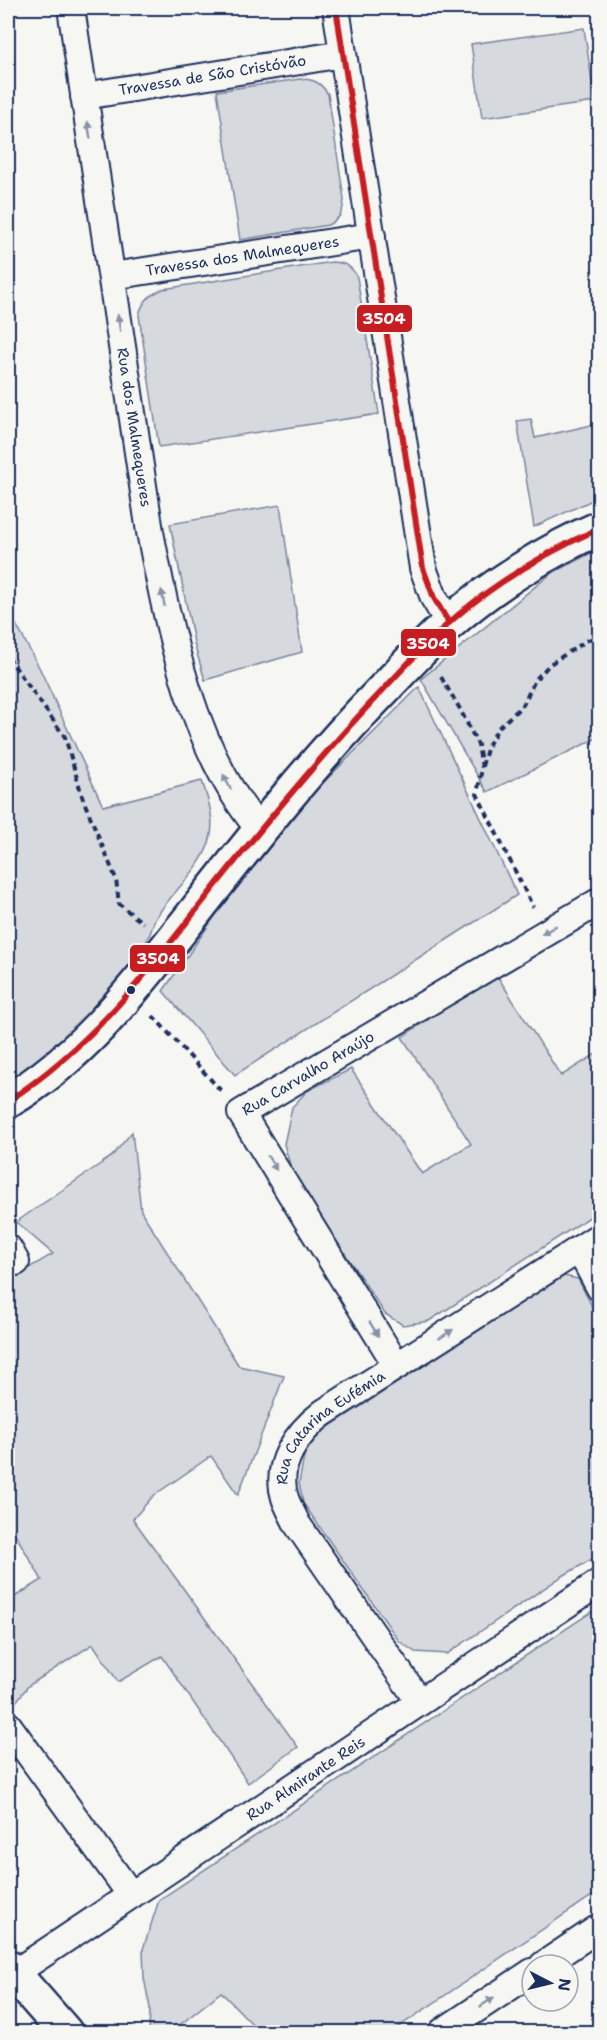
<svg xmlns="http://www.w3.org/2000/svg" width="607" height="2040" font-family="'Shantell Sans',sans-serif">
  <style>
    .green { fill: #d6d9dd; stroke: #78849e; stroke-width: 1.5 }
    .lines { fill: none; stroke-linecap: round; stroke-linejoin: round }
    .minor-casing { stroke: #1b2f5e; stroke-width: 30 }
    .tertiary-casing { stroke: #1b2f5e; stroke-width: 38 }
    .path { stroke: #1b2f5e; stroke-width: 4; stroke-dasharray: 6 4.5; stroke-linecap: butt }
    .minor { stroke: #f6f6f2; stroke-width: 26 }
    .tertiary { stroke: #f6f6f2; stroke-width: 33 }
    .bus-1-casing { stroke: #f6f6f2; stroke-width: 10 }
    .bus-1 { stroke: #c61d23; stroke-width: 6 }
    .oneway { fill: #8892a8 }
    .bus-dot { fill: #1b2f5e; stroke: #f6f6f2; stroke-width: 2 }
    .labels { text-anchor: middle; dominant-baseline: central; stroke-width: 5; stroke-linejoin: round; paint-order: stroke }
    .street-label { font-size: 15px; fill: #1b2f5e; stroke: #f6f6f2 }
    .line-badge { stroke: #f6f6f2; stroke-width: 2 }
    .badge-label { font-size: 16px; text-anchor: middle; font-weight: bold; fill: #fff }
  </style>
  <rect width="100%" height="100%" fill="#f6f6f2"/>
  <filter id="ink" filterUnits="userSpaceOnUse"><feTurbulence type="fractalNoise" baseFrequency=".0167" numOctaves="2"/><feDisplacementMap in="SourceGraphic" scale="12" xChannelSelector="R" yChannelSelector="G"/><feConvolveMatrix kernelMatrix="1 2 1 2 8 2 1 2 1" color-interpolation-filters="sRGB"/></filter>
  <g filter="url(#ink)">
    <path class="green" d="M584 28 595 102 482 118 471 44Z
      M300 79C314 79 320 82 328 94L344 199C343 213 340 219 328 225L240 240 217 91Z
      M332 262C345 263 351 265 357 277L379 414 159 447 139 315C143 300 150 295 163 289Z
      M531 419 535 438 600 423 599 497 534 527 517 421Z
      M280 505 302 652 205 680 195 647 170 524Z
      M599 549V737L487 792 421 679 552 573Z
      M8 605 10 613 40 669 103 806 202 781C209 802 216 822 209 843 199 872 171 892 156 918 153 922 153 926 151 931 148 939 143 948 138 955 108 1003 56 1053 8 1083Z
      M419 687 517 895 235 1075 163 991 272 834Z
      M496 974 561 1076 599 1052V1211L429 1321 403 1325 385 1314 293 1175 284 1144 292 1107 307 1091 351 1069 422 1174 471 1144 402 1037Z
      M132 1132 141 1211 239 1366 284 1376 238 1495 211 1456 153 1496 133 1519 298 1747 248 1783 162 1656 118 1682 93 1644 28 1686 10 1710 8 1706V1601L42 1580 8 1522V1280L53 1254 16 1222 112 1156Z
      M564 1276 578 1279 599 1320V1555L561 1577 447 1654 415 1652 399 1641 303 1503 299 1483 305 1451 322 1431Z
      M599 1607V1891L391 2032H260L221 1992 171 2032H149L150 2008 144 1978 143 1949 159 1900Z"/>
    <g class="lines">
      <defs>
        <g id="minor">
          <path id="s1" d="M71 8 150 532C169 630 193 752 260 830"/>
          <path d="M336 8 423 568 434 598 449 623"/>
          <path id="s2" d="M84 96 343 54"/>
          <path id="s3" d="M112 276 372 236"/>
          <path d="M8 1248 16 1262"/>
          <path d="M579 1249 600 1288"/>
          <path id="s4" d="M397 1366 241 1113 600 901"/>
          <path id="s5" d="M419 1701 297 1524C293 1515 288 1507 285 1498 274 1464 298 1432 323 1413L600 1236"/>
          <path d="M8 1725 131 1895"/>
          <path d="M543 1965 600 1927"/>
          <path id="s6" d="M13 1974 600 1582"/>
          <path d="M442 2032 532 1972"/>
        </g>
        <path id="tertiary" d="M8 1101C85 1056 140 981 195 912 254 837 313 762 380 693 402 670 423 647 447 625 489 587 548 550 600 528
          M8 1967 65 2032"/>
      </defs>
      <use href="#minor" class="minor-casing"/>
      <use href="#tertiary" class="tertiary-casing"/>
      <path class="path" d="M8 657 65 737 83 799 116 879 119 904 143 923
        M441 677 460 709 478 745 482 768 477 794 533 907
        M482 766 488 746 498 728 523 705 535 680 550 664 588 640 600 635
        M153 1016 223 1093"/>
      <use href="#minor" class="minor"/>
      <use href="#tertiary" class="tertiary"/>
      <defs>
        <path id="bus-1" d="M336 8 423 568 434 598 449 623
          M8 1101C95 1044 149 970 212 890 267 821 322 754 383 690 409 662 435 634 464 610 505 577 551 550 600 528"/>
      </defs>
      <use href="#bus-1" class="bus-1-casing"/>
      <use href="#bus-1" class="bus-1"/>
    </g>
    <defs><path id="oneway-solid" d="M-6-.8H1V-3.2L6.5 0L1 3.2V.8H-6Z" transform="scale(1.5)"/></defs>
    <g class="oneway">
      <use href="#oneway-solid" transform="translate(89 130) rotate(-99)"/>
      <use href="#oneway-solid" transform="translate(119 323) rotate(-98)"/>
      <use href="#oneway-solid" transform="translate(163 598) rotate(-101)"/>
      <use href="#oneway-solid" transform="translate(227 782) rotate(-117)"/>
      <use href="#oneway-solid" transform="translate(549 930) rotate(149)"/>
      <use href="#oneway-solid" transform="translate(272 1163) rotate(58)"/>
      <use href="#oneway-solid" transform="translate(374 1329) rotate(58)"/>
      <use href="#oneway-solid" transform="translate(446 1334) rotate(-33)"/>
      <use href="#oneway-solid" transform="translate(487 2002) rotate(-34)"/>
    </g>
  </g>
  <circle class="bus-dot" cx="131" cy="990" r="5"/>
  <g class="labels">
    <g class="street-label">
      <text stroke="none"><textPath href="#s2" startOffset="130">Travessa de São Cristóvão</textPath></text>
      <text stroke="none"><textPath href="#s3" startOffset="132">Travessa dos Malmequeres</textPath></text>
      <text stroke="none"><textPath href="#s1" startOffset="424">Rua dos Malmequeres</textPath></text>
      <text stroke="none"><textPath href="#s4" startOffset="375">Rua Carvalho Araújo</textPath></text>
      <text stroke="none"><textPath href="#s5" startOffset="336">Rua Catarina Eufémia</textPath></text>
      <text stroke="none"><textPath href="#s6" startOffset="352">Rua Almirante Reis</textPath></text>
    </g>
  </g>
  <g class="line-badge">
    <rect x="356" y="304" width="57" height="29" rx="6" fill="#c61d23"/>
    <rect x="400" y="628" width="57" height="29" rx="6" fill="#c61d23"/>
    <rect x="129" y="944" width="57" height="29" rx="6" fill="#c61d23"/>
  </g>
  <g class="badge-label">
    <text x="384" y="324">3504</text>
    <text x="428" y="649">3504</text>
    <text x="158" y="964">3504</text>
  </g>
  <rect width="607" height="2040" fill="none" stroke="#f6f6f2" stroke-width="30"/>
  <rect x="15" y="15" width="577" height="2010" fill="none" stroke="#1b2f5e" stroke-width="2" filter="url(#ink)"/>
  <g transform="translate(550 1983) rotate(97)"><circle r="28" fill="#f6f6f2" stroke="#9ea6b7" stroke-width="1.5"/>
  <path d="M0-4.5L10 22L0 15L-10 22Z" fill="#1b2f5e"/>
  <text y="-9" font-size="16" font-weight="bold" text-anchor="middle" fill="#1b2f5e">N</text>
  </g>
</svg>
